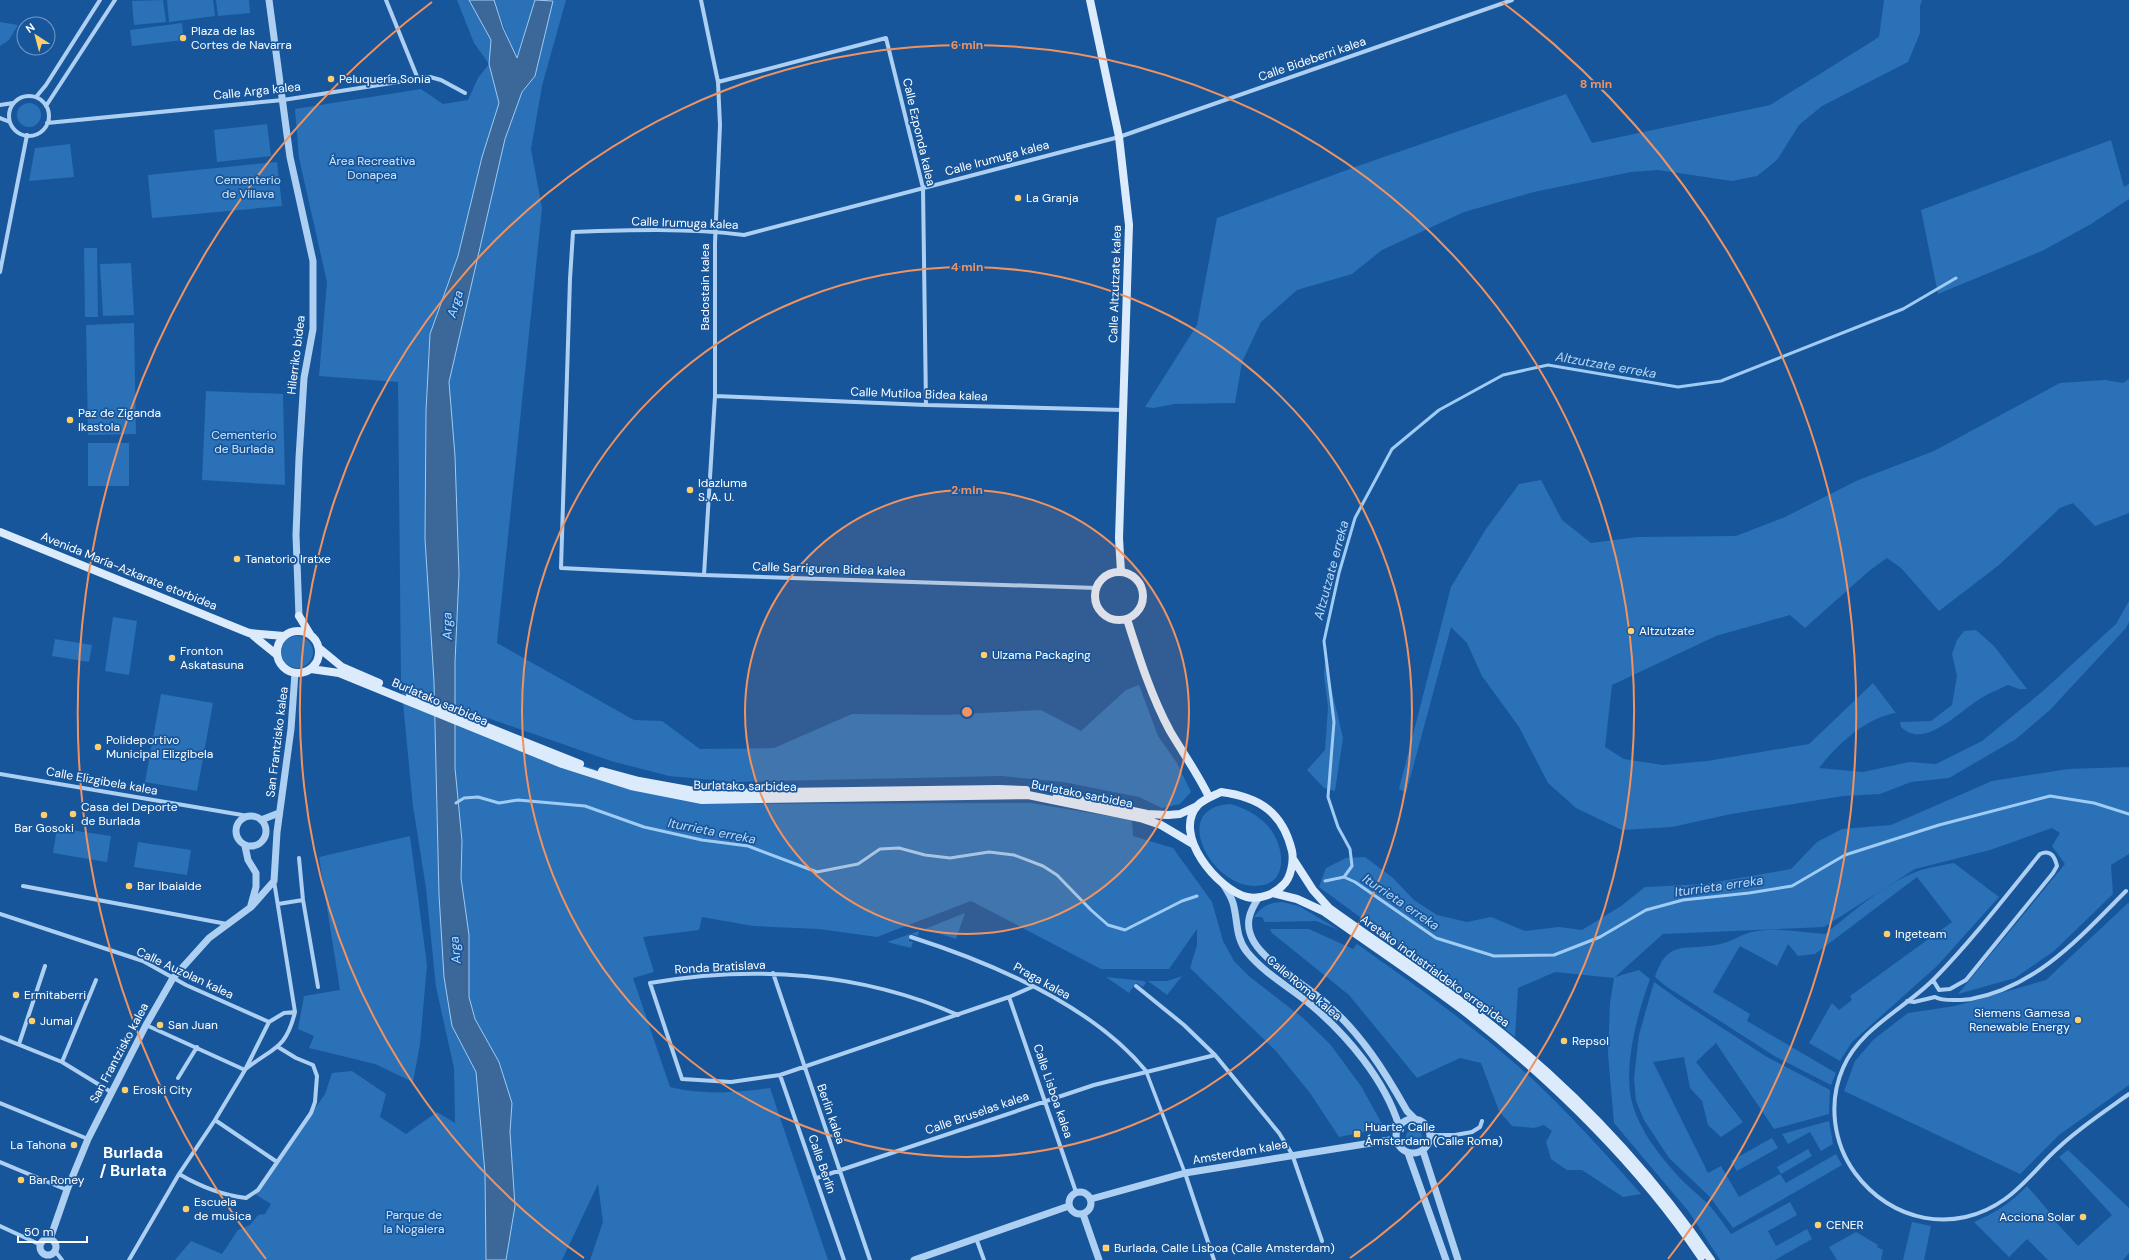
<svg xmlns="http://www.w3.org/2000/svg" width="2129" height="1260" font-family="'DM Sans',sans-serif">
  <style>
    .green { fill: #2a71b8 }
    .water { fill: #3b6899; stroke: #9fcbf4 }
    .lines { fill: none; stroke-linecap: round; stroke-linejoin: round }
    .stream { stroke: #9fcbf4; stroke-width: 3 }
    .pedestrian { stroke: #adcff2; stroke-width: 3.5 }
    .minor { stroke: #adcff2; stroke-width: 4 }
    .tertiary { stroke: #adcff2; stroke-width: 7 }
    .secondary { stroke: #dbebfc; stroke-width: 8 }
    .ring { fill: none; stroke: #f09361; stroke-width: 2 }
    .poi-dot { fill: #ffcf6e; stroke: #17569b; stroke-width: 1.5 }
    .labels { text-anchor: middle; dominant-baseline: central; stroke-width: 3.5; stroke-linejoin: round; paint-order: stroke }
    .poi-label { font-size: 12px; fill: #fff; stroke: #17569b; text-anchor: start }
    .street-label { font-size: 12px; fill: #fff; stroke: #17569b }
    .park-label { font-size: 12px; fill: #d4e8fc; stroke: #17569b }
    .water-label { font-size: 13px; font-style: italic; fill: #b9d9f8; stroke: #17569b }
    .district-label { font-size: 16px; font-weight: bold; fill: #fff; stroke: #17569b }
    .centre { fill: #f09361; stroke: #17569b; stroke-width: 2 }
    .ring-label { font-size: 12px; text-anchor: middle; font-weight: bold; fill: #f09361; stroke: #17569b; stroke-width: 3.5; stroke-linejoin: round; paint-order: stroke }
  </style>
  <rect width="100%" height="100%" fill="#17569b"/>
  <path class="green" d="M163 0 166 22 134 25 132 1Z
    M167 0H213L215 16 169 22Z
    M216 0H249L250 13 218 16Z
    M457 0H469L491 40 489 64 499 103 482 157 458 256 430 334 426 411 425 539 434 682 439 895 444 977 452 1026 476 1072 485 1173 486 1260H175L191 1241 222 1254 238 1230 250 1225 258 1215 265 1214 271 1204 255 1194 325 1094 332 1073 352 1071 386 1094 380 1117 406 1134 437 1112 455 1123 454 1068 436 987 426 888 413 806 401 682 398 382 319 376 327 282 299 158 295 109 421 89 443 104 468 100 478 78 489 64 474 43Z
    M494 0H535L516 59Z
    M553 0H566L542 86 531 149 542 208 497 643 634 720 662 721 700 749 774 748 852 714 944 715 1041 710 1081 731 1126 690 1139 685 1158 736 1177 763 1191 792 1180 804 1162 808 1139 797 1063 782 1002 776 733 782 669 776 611 761 488 718 486 734 509 743 710 804 1031 803 1132 820 1133 836 1173 848 1212 902 1223 941 1234 961 1250 977 1303 1018 1330 1044 1361 1086 1382 1124 1380 1129 1339 1137 1310 1093 1276 1051 1190 968 1197 945V929L1169 969H1101L971 901 877 937 819 929 753 926 702 917 699 930 643 937 654 972 633 978 670 1087C703 1095 736 1093 770 1088L828 1260H590L603 1222 598 1184 562 1260H506L515 1206 510 1132 512 1103 499 1062 475 1019 469 997V935L461 878 462 841 455 768V662L459 574 455 456 449 381 505 139 522 92 535 76Z
    M1884 0H1922L1920 6V33L1908 62 1822 106 1799 125 1777 160 1757 176 1732 181 1658 170 1631 172 1534 192 1464 212 1382 250 1352 274 1297 290 1261 322 1242 362 1235 403 1175 404 1153 408 1145 407 1197 325 1217 218 1355 167 1566 94 1592 143 1770 105 1879 37Z
    M0 22 18 25 9 40 0 46Z
    M182 23 184 40 132 46 130 30Z
    M17 115a12 12 0 1 1 24 0a12 12 0 1 1-24 0Z
    M267 124 271 156 217 162 214 130Z
    M2111 140 2124 187 2129 184V199L2091 224 2044 250 1938 294 1921 210Z
    M70 144 74 177 29 181 35 148Z
    M277 162 282 206 152 218 148 175Z
    M84 248H97L98 317H85Z
    M131 263 134 315 103 316 100 264Z
    M134 323 136 434 88 435 86 325Z
    M2129 379V513L2095 526 2073 503 2060 508 1999 565 1939 611 1901 568 1887 558 1869 571 1805 628 1790 615 1716 636 1612 685 1605 747 1624 759 1663 765 1707 761 1809 744 1873 683 1896 713C1865 718 1837 745 1819 768L1863 772 1909 762 1936 764 1982 741 2043 691 2116 624 2129 601V622L2126 628 2050 710 2016 739 1949 778 1911 782 1880 794 1843 796 1731 814 1672 827 1622 830 1576 808 1548 783 1519 727 1482 676 1467 643 1451 627 1406 793 1399 789 1451 587 1486 529 1519 484 1541 480 1562 520 1591 543 1638 537 1736 536 1785 517 1856 481 1934 451 2060 383 2105 380 2123 383Z
    M206 391 283 394 285 485 202 480Z
    M88 443H129V486H88Z
    M113 617 137 621 129 675 105 671Z
    M1976 630 1994 646 2027 689H2019L2008 685C2000 689 1991 692 1983 697 1961 709 1925 751 1901 727L1900 722 1931 721 1952 705 1957 676 1952 654 1957 640 1964 631Z
    M281 652a16 16 0 1 1 32 0a16 16 0 1 1-32 0Z
    M55 639 92 645 89 662 52 656Z
    M1325 661 1343 738 1335 791 1324 788 1307 770 1325 750 1328 707 1324 674Z
    M161 694 213 703 197 791 145 782Z
    M2129 767V854L2111 865 2113 894 2054 951 2015 978 1958 994 2065 864 2052 846 2060 833 2052 828 1990 850 1915 869 1824 927 1663 934 1615 977 1639 970 1650 979C1638 1012 1624 1062 1631 1098 1637 1127 1658 1154 1678 1176 1687 1186 1699 1195 1709 1205 1717 1214 1724 1224 1731 1234L1790 1202 1797 1215 1768 1231 1776 1246 1807 1229 1812 1239 1775 1260H1720L1689 1212 1614 1123 1608 1054 1610 1003 1614 978 1555 972 1518 988 1515 1037 1424 964 1319 887 1326 868 1346 858 1365 857 1393 878 1414 900 1437 915 1467 922 1491 917 1525 931 1559 927 1582 930 1621 906 1645 887 1705 884 1791 869 1817 842 1842 829 1891 825 1992 781 2068 769Z
    M1230 804C1245 808 1256 814 1267 825 1285 844 1291 887 1254 886 1211 886 1169 808 1230 804Z
    M57 828 111 836 107 862 53 853Z
    M410 836 427 965 420 1044 413 1082 375 1064 309 1048 314 1036 298 1029 304 996 340 990 319 857Z
    M138 842 191 850 187 875 134 867Z
    M1954 863 1999 897 1937 966 1852 1042 1840 1061 1809 1043 1832 1003 1839 1010 1852 1000 1850 996 1952 922 1917 877 1815 954 1798 956 1788 944 1777 966 1740 946 1713 992 1750 1014 1747 1021 1836 1073 1831 1085 1776 1057 1667 987 1655 977C1668 937 1688 952 1720 944 1731 942 1740 935 1752 932 1776 927 1801 932 1825 934 1854 911 1885 883 1921 870 1931 867 1943 865 1954 863Z
    M1282 902 1299 906 1339 930 1316 921 1265 922 1262 917H1254C1262 906 1269 903 1282 902Z
    M2129 902V1085L2059 1135 2020 1174 1844 1091 1855 1061 1874 1039 1908 1013 1955 1006 2046 980Z
    M965 913 956 939 925 929Z
    M1270 929H1309L1353 949 1357 944C1415 985 1473 1026 1526 1073 1567 1111 1604 1152 1641 1194L1623 1197 1582 1170H1567L1551 1159 1546 1142 1552 1131 1544 1125 1534 1128 1512 1126 1499 1111 1481 1063 1460 1058 1417 1078 1349 995 1272 933Z
    M919 931 918 936 911 934 909 941 913 942 911 948 887 942Z
    M1182 976 1167 995 1148 981H1167Z
    M1106 977 1144 981 1146 983 1143 987 1136 983 1129 993Z
    M1654 982 1679 1000 1767 1057 1830 1090 1829 1114 1774 1129 1716 1043 1696 1062 1743 1122 1721 1137 1708 1125 1702 1101 1690 1088 1684 1057 1653 1062 1708 1173 1721 1166 1739 1197 1780 1174 1786 1183 1836 1154 1842 1165 1733 1228 1709 1196 1669 1158 1644 1120 1636 1101 1634 1078 1639 1035Z
    M1829 1121 1833 1144 1821 1151 1810 1132 1788 1144 1782 1134Z
    M1406 1137a8 8 0 1 1 16 0a8 8 0 1 1-16 0Z
    M1772 1138 1778 1148 1737 1171 1731 1161Z
    M1808 1149 1812 1156 1781 1174 1777 1167Z
    M2068 1150 2129 1208V1253L2123 1260H2048L2027 1239 2009 1257 1974 1222C1995 1213 2011 1203 2027 1186L2053 1216 2054 1220 2078 1246 2112 1215 2059 1157Z
    M1912 1222 1931 1226 1924 1260H1903Z
    M1856 1232 1878 1245 1877 1247 1883 1250 1881 1260H1837L1829 1247Z"/>
  <path class="water" d="M469 0H494L503 28 517 58 535 0 553 1 535 76 522 92 505 139 449 382 455 456 459 574 455 662V768L462 841 461 878 469 935V997L475 1019 499 1062 512 1103 510 1132 515 1206 506 1260H486L485 1173 476 1072 452 1026 444 977 439 895 434 682 425 539 426 411 430 334 458 256 482 157 499 103 489 64 491 40Z"/>
  <g class="lines">
    <path class="stream" d="M456 803 464 798 478 797 499 803 518 800 585 806 644 827 702 840 748 846 817 872 858 864 880 849 899 848 925 855 950 858 989 852 1014 855 1043 866 1057 875 1091 910 1108 925 1125 930 1182 901 1197 896
      M1344 877 1352 866 1350 849 1338 827 1328 797 1334 722 1324 641 1339 573 1355 518 1392 449 1439 410 1503 375 1548 365 1678 387 1721 381 1903 309 1956 278
      M1325 881 1344 877 1355 882 1436 938 1494 956 1554 955 1600 937 1646 910 1683 900 1749 893 1792 886 1845 855 1939 825 2050 796 2094 803 2129 814"/>
    <path class="pedestrian" d="M1146 1071 1185 1173"/>
    <path class="minor" d="M386 0 418 79
      M701 0 718 82 720 125 715 243V396L704 575
      M718 82 886 38 923 188 926 405
      M9 116a20 20 0 1 1 40 0a20 20 0 1 1-40 0Z
      M36 97 46 85 100 0
      M0 105 13 103
      M46 106 115 0
      M0 118 10 122
      M47 123 283 100 430 77 441 80 465 93
      M0 272 27 135
      M715 396 926 405 1123 410
      M1096 588 704 575 561 568 570 279 573 232C630 230 688 228 744 235L1119 137 1512 0
      M0 774 248 816
      M299 858 303 900 318 987
      M23 886 227 924
      M278 904 303 900
      M0 914 143 961 186 985 269 1022
      M911 937C992 963 1091 1004 1146 1071
      M773 973 870 1260
      M1933 980 1939 990
      M1136 986 1184 1025 1215 1055 1279 1133 1292 1154 1322 1241
      M1939 990 1950 989 1966 980 2053 873 2057 866C2055 857 2051 849 2040 854 2006 896 1973 939 1935 978 1906 1008 1860 1028 1843 1068 1828 1102 1833 1143 1855 1173 1891 1222 1955 1235 2005 1199 2025 1185 2040 1164 2058 1148 2079 1128 2105 1111 2129 1094
      M1009 997 1076 1192
      M1907 1001 1914 1002 1935 997C1944 1002 1961 1000 1971 999 2037 987 2081 936 2126 891
      M958 1015C861 972 753 965 650 983L682 1079 731 1082 780 1075 1009 997 1032 987
      M146 1025 245 1070
      M0 1037 62 1062 111 1092
      M19 1044 45 966
      M62 1062 96 980
      M247 1068C274 1047 286 1049 295 1012L274 881
      M780 1075 844 1260
      M178 1078 197 1047
      M0 1103 88 1139
      M215 1120 277 1162
      M1431 1135H1455L1472 1132 1480 1127 1482 1121
      M0 1162 67 1190
      M1185 1173 1214 1260
      M179 1174C201 1187 221 1195 246 1198L258 1190 311 1113 315 1102 317 1076 313 1065 296 1058 278 1047
      M817 1178 1094 1085 1215 1055
      M0 1226 41 1245
      M976 1238 984 1260
      M55 1251 62 1260
      M129 1260 179 1174 215 1120 245 1070 269 1022 284 1013 295 1012"/>
    <path class="tertiary" d="M269 0 290 157 313 261V329L304 378 299 458 296 535 299 616
      M236 831a15 15 0 1 1 30 0a15 15 0 1 1-30 0Z
      M261 820 279 813
      M245 846 248 860 256 873V887L251 905
      M1223 884C1227 890 1231 896 1233 903 1238 920 1235 937 1247 952 1264 973 1289 987 1310 1004 1347 1035 1385 1080 1399 1126
      M1259 897C1249 912 1244 925 1254 942 1267 964 1308 986 1328 1005 1362 1035 1385 1072 1407 1111L1415 1119
      M1396 1136a17 17 0 1 1 34 0a17 17 0 1 1-34 0Z
      M1423 1151 1458 1260
      M1408 1153 1446 1260
      M1069 1203a11 11 0 1 1 22 0a11 11 0 1 1-22 0Z
      M1091 1199 1185 1173 1396 1139
      M1083 1214 1099 1260
      M50 1239 67 1190 88 1139 146 1025 173 978 209 938 251 907 274 881 277 832 291 729 295 673
      M40 1247a8 8 0 1 1 16 0a8 8 0 1 1-16 0Z
      M914 1260 1069 1206"/>
    <path class="secondary" d="M1090 0 1119 137 1129 225 1119 538 1121 572
      M0 532 249 633 284 636
      M1095 596a24 24 0 1 1 48 0a24 24 0 1 1-48 0Z
      M299 616 310 634
      M1127 619C1139 657 1151 696 1170 731 1183 753 1198 774 1209 797
      M277 652a21 21 0 1 1 42 0a21 21 0 1 1-42 0Z
      M250 633 277 655
      M319 648 342 667 379 683
      M311 669 339 673 562 764 631 786 702 800 1028 795 1140 818 1161 825 1193 844
      M410 696 580 764
      M602 771 639 781 705 793 999 789 1026 790
      M1221 792C1260 797 1283 813 1292 851 1294 861 1291 878 1283 885 1275 894 1259 900 1247 897 1218 890 1171 834 1198 805 1204 799 1213 796 1221 792Z
      M1057 795 1147 814 1168 815 1180 814 1197 806
      M1293 859 1313 890 1329 908C1376 942 1425 974 1471 1009 1563 1079 1646 1165 1711 1260
      M1273 893 1297 899 1323 911C1371 945 1421 978 1468 1014 1554 1082 1640 1166 1701 1257"/>
  </g>
  <circle cx="967" cy="712" r="222" fill="#f09361" fill-opacity=".12"/>
  <g class="ring">
    <circle cx="967" cy="712" r="222"/>
    <circle cx="967" cy="712" r="445"/>
    <path d="M584 1258A667 667 0 1 1 1350 1258"/>
    <path d="M266 1259A889 889 0 0 1 432 2M1502 2A889 889 0 0 1 1668 1259"/>
  </g>
  <g class="poi-dot">
    <circle cx="183" cy="38" r="4"/>
    <circle cx="331" cy="79" r="4"/>
    <circle cx="1018" cy="198" r="4"/>
    <circle cx="70" cy="420" r="4"/>
    <circle cx="690" cy="490" r="4"/>
    <circle cx="237" cy="559" r="4"/>
    <circle cx="1631" cy="631" r="4"/>
    <circle cx="984" cy="655" r="4"/>
    <circle cx="172" cy="658" r="4"/>
    <circle cx="98" cy="747" r="4"/>
    <circle cx="73" cy="814" r="4"/>
    <circle cx="44" cy="815" r="4"/>
    <circle cx="129" cy="886" r="4"/>
    <circle cx="1887" cy="934" r="4"/>
    <circle cx="16" cy="995" r="4"/>
    <circle cx="2078" cy="1020" r="4"/>
    <circle cx="32" cy="1021" r="4"/>
    <circle cx="160" cy="1025" r="4"/>
    <circle cx="1564" cy="1041" r="4"/>
    <circle cx="125" cy="1090" r="4"/>
    <rect x="1353" y="1130" width="8" height="8" rx="2"/>
    <circle cx="74" cy="1145" r="4"/>
    <circle cx="21" cy="1180" r="4"/>
    <circle cx="186" cy="1209" r="4"/>
    <circle cx="2083" cy="1217" r="4"/>
    <circle cx="1818" cy="1225" r="4"/>
    <rect x="1102" y="1244" width="8" height="8" rx="2"/>
  </g>
  <g class="labels">
    <g class="poi-label">
      <text x="191" y="31">Plaza de las<tspan x="191" dy="14">Cortes de Navarra</tspan></text>
      <text x="339" y="79">Peluquería Sonia</text>
      <text x="1026" y="198">La Granja</text>
      <text x="78" y="413">Paz de Ziganda<tspan x="78" dy="14">Ikastola</tspan></text>
      <text x="698" y="483">Idazluma<tspan x="698" dy="14">S. A. U.</tspan></text>
      <text x="245" y="559">Tanatorio Iratxe</text>
      <text x="1639" y="631">Altzutzate</text>
      <text x="180" y="651">Fronton<tspan x="180" dy="14">Askatasuna</tspan></text>
      <text x="992" y="655">Ulzama Packaging</text>
      <text x="106" y="740">Polideportivo<tspan x="106" dy="14">Municipal Elizgibela</tspan></text>
      <text x="81" y="807">Casa del Deporte<tspan x="81" dy="14">de Burlada</tspan></text>
      <text x="44" y="828" text-anchor="middle">Bar Gosoki</text>
      <text x="137" y="886">Bar Ibaialde</text>
      <text x="1895" y="934">Ingeteam</text>
      <text x="24" y="995">Ermitaberri</text>
      <text x="2070" y="1013" text-anchor="end">Siemens Gamesa<tspan x="2070" dy="14">Renewable Energy</tspan></text>
      <text x="40" y="1021">Jumai</text>
      <text x="168" y="1025">San Juan</text>
      <text x="1572" y="1041">Repsol</text>
      <text x="133" y="1090">Eroski City</text>
      <text x="1365" y="1127">Huarte, Calle<tspan x="1365" dy="14">Ámsterdam (Calle Roma)</tspan></text>
      <text x="66" y="1145" text-anchor="end">La Tahona</text>
      <text x="29" y="1180">Bar Roney</text>
      <text x="194" y="1202">Escuela<tspan x="194" dy="14">de musica</tspan></text>
      <text x="2075" y="1217" text-anchor="end">Acciona Solar</text>
      <text x="1826" y="1225">CENER</text>
      <text x="1114" y="1248">Burlada, Calle Lisboa (Calle Amsterdam)</text>
    </g>
    <g class="street-label">
      <text transform="translate(1312 59) rotate(-19)">Calle Bideberri kalea</text>
      <text transform="translate(257 91) rotate(-6)">Calle Arga kalea</text>
      <text transform="translate(919 132) rotate(77)">Calle Ezponda kalea</text>
      <text transform="translate(997 158) rotate(-15)">Calle Irumuga kalea</text>
      <text transform="translate(685 223) rotate(2)">Calle Irumuga kalea</text>
      <text transform="translate(1115 284) rotate(-88)">Calle Altzutzate kalea</text>
      <text transform="translate(705 287) rotate(-90)">Badostain kalea</text>
      <text transform="translate(296 355) rotate(-83)">Hilerriko bidea</text>
      <text transform="translate(919 394) rotate(2)">Calle Mutiloa Bidea kalea</text>
      <text transform="translate(829 569) rotate(2)">Calle Sarriguren Bidea kalea</text>
      <text transform="translate(129 571) rotate(22)">Avenida María-Azkarate etorbidea</text>
      <text transform="translate(440 702) rotate(23)">Burlatako sarbidea</text>
      <text transform="translate(277 742) rotate(-83)">San Frantzisko kalea</text>
      <text transform="translate(102 781) rotate(10)">Calle Elizgibela kalea</text>
      <text transform="translate(745 786) rotate(1)">Burlatako sarbidea</text>
      <text transform="translate(1082 794) rotate(11)">Burlatako sarbidea</text>
      <text transform="translate(720 967) rotate(-3)">Ronda Bratislava</text>
      <text transform="translate(1435 971) rotate(36)">Aretako industrialdeko errepidea</text>
      <text transform="translate(185 973) rotate(25)">Calle Auzolan kalea</text>
      <text transform="translate(1042 981) rotate(29)">Praga kalea</text>
      <text transform="translate(1304 988) rotate(40)">Calle Roma kalea</text>
      <text transform="translate(119 1053) rotate(-62)">San Frantzisko kalea</text>
      <text transform="translate(1053 1091) rotate(71)">Calle Lisboa kalea</text>
      <text transform="translate(977 1113) rotate(-19)">Calle Bruselas kalea</text>
      <text transform="translate(831 1114) rotate(71)">Berlin kalea</text>
      <text transform="translate(1240 1152) rotate(-10)">Amsterdam kalea</text>
      <text transform="translate(822 1164) rotate(71)">Calle Berlín</text>
    </g>
    <g class="park-label">
      <text x="372" y="161">Área Recreativa<tspan x="372" dy="14">Donapea</tspan></text>
      <text x="248" y="180">Cementerio<tspan x="248" dy="14">de Villava</tspan></text>
      <text x="244" y="435">Cementerio<tspan x="244" dy="14">de Burlada</tspan></text>
      <text x="414" y="1215">Parque de<tspan x="414" dy="14">la Nogalera</tspan></text>
    </g>
    <g class="water-label">
      <text transform="translate(455 304) rotate(-73)">Arga</text>
      <text transform="translate(1606 365) rotate(10)">Altzutzate erreka</text>
      <text transform="translate(1331 570) rotate(-75)">Altzutzate erreka</text>
      <text transform="translate(447 626) rotate(-91)">Arga</text>
      <text transform="translate(712 831) rotate(11)">Iturrieta erreka</text>
      <text transform="translate(1719 886) rotate(-8)">Iturrieta erreka</text>
      <text transform="translate(1401 902) rotate(34)">Iturrieta erreka</text>
      <text transform="translate(455 950) rotate(-95)">Arga</text>
    </g>
    <g class="district-label">
      <text x="133" y="1152">Burlada<tspan x="133" dy="18">/ Burlata</tspan></text>
    </g>
  </g>
  <circle cx="967" cy="712" r="6" class="centre"/>
  <g class="ring-label">
    <text x="967" y="49">6 min</text>
    <text x="1596" y="88">8 min</text>
    <text x="967" y="271">4 min</text>
    <text x="967" y="494">2 min</text>
  </g>
  <g transform="translate(36 36) rotate(324)"><circle r="19" fill="#17569b" stroke="#749ac3"/>
  <path d="M0-3L7 15L0 10L-7 15Z" fill="#ffcf6e"/>
  <text y="-6" font-size="11" font-weight="bold" text-anchor="middle" fill="#ffffff">N</text>
  </g>
  <path d="M18 1236v6h69v-6" fill="none" stroke="#ffffff" stroke-width="2"/>
  <text x="24" y="1236" font-size="12" fill="#ffffff" stroke="#17569b" stroke-width="3" paint-order="stroke">50 m</text>
</svg>
